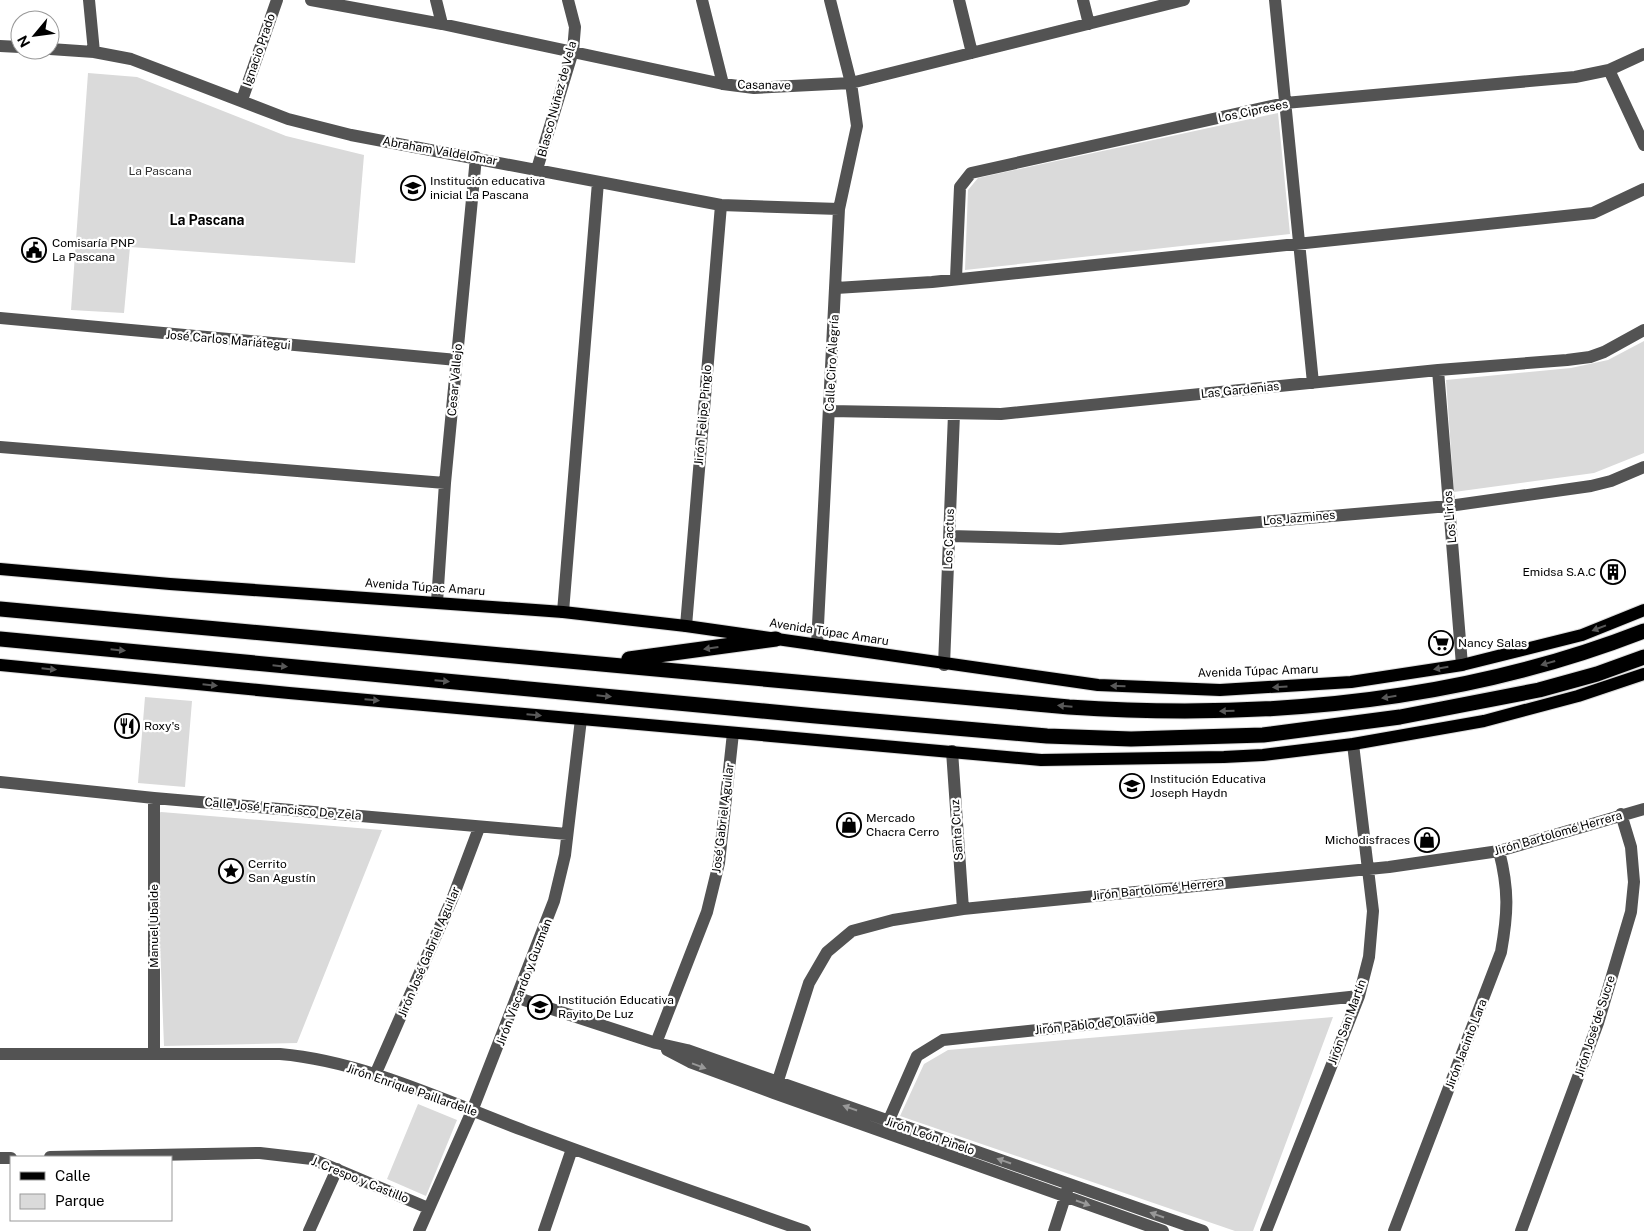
<svg xmlns="http://www.w3.org/2000/svg" width="1644" height="1231" font-family="'Public Sans',sans-serif">
  <style>
    .green { fill: #dadada }
    .lines { fill: none; stroke-linecap: round; stroke-linejoin: round }
    .major-casing { stroke: #dbdbdb; stroke-width: 14 }
    .highway-casing { stroke: #dbdbdb; stroke-width: 17 }
    .minor { stroke: #535353; stroke-width: 12 }
    .major { stroke: #000; stroke-width: 12 }
    .highway { stroke: #000; stroke-width: 15 }
    .oneway { fill: #595959 }
    .oneway2 { fill: #989898 }
    .labels { text-anchor: middle; dominant-baseline: central; stroke-width: 4.5; stroke-linejoin: round; paint-order: stroke }
    .street-label { font-size: 12px; fill: #000; stroke: #fff }
    .park-label { font-size: 12px; fill: #313131; stroke: #fff }
    .poi-label { font-size: 12px; fill: #000; stroke: #fff; text-anchor: start }
    .neighbourhood-label { font-size: 14px; font-weight: bold; fill: #000; stroke: #fff }
  </style>
  <rect width="100%" height="100%" fill="#fff"/>
  <path class="green" d="M88 73 137 77 286 136 364 155 355 263 130 247 124 313 71 310Z
    M1278 113 1290 234 965 270 968 190 978 178Z
    M1644 341V453L1594 473 1454 492 1446 380 1571 368 1608 360Z
    M145 697 192 701 185 787 138 783Z
    M161 812 382 830 297 1043 164 1046 155 815Z
    M1333 1017 1253 1231H1235L900 1116 924 1064 948 1050Z
    M418 1104 457 1120 426 1196 387 1179Z"/>
  <g class="lines">
    <defs>
      <path id="major" d="M0 569 170 584 563 612 686 626 1098 685 1220 690 1351 682 1462 665 1582 635 1644 610
        M0 665 289 693 1041 760 1224 757 1263 755 1353 744 1484 721 1578 696 1644 674"/>
      <path id="highway" d="M0 609 1069 707C1262 720 1462 702 1644 631
        M0 639 816 716 1047 736 1131 739 1263 735 1400 717 1539 690 1597 674 1644 657
        M629 659 776 639"/>
    </defs>
    <use href="#major" class="major-casing"/>
    <use href="#highway" class="highway-casing"/>
    <path class="minor" d="M89 0 94 52
      M311 0 442 24 723 84 754 88 851 83 1184 0
      M436 0 442 24
      M702 0 723 84
      M959 0 972 53
      M1083 0 1089 24
      M1275 0 1313 383
      M0 46 20 47
      M50 49 94 52 131 59 288 119 351 135 721 205 839 209
      M1609 70 1644 145
      M242 100 277 0
      M537 169 573 51 575 27 568 0
      M956 278 960 187 971 173 1285 103 1575 77 1609 70 1644 54
      M836 288 932 282 1593 213 1644 189
      M0 318 457 360
      M1438 370 1462 665
      M829 411 1001 414 1438 370 1567 360 1590 357 1604 352 1644 330
      M0 447 445 483
      M950 536 1060 539 1449 506 1591 486 1611 481 1644 467
      M437 602 445 483 476 157
      M563 612 598 182
      M686 626 721 205
      M817 645 839 209 857 126 851 83 830 0
      M944 665 954 414
      M952 751 963 909
      M0 782 154 798 567 834
      M154 798V1054
      M518 998 656 1043 687 1050 1203 1231
      M656 1043 707 912 719 863 733 733
      M667 1050 690 1062 774 1093 1163 1231
      M0 1054H280C363 1061 448 1102 525 1131 618 1166 712 1198 805 1231
      M375 1075 453 897 479 828
      M774 1093 809 983 827 952 852 931 893 920 963 909 1389 867 1499 851 1644 809
      M885 1129 917 1056 943 1040 1359 996
      M50 1157 260 1153 312 1159 428 1208
      M0 1158H11
      M309 1231 337 1169
      M419 1231 472 1111 554 901 565 855 581 719
      M544 1231 572 1149
      M1054 1231 1068 1188
      M1266 1231 1359 996 1369 957 1373 911 1353 744
      M1394 1231 1501 952C1508 913 1509 890 1499 851
      M1521 1231 1598 1023 1631 912 1634 882 1631 847 1621 814"/>
    <use href="#major" class="major"/>
    <use href="#highway" class="highway"/>
  </g>
  <defs><path id="oneway-solid" d="M-6-.8H1V-3.2L6.5 0L1 3.2V.8H-6Z" transform="scale(1.25)"/></defs>
  <g class="oneway">
    <use href="#oneway-solid" transform="translate(1599 628) rotate(159)"/>
    <use href="#oneway-solid" transform="translate(711 648) rotate(172)"/>
    <use href="#oneway-solid" transform="translate(118 650) rotate(6)"/>
    <use href="#oneway-solid" transform="translate(1548 663) rotate(164)"/>
    <use href="#oneway-solid" transform="translate(280 666) rotate(6)"/>
    <use href="#oneway-solid" transform="translate(1441 668) rotate(170)"/>
    <use href="#oneway-solid" transform="translate(49 669) rotate(6)"/>
    <use href="#oneway-solid" transform="translate(442 681) rotate(5)"/>
    <use href="#oneway-solid" transform="translate(210 685) rotate(6)"/>
    <use href="#oneway-solid" transform="translate(1118 686) rotate(-178)"/>
    <use href="#oneway-solid" transform="translate(1280 687) rotate(177)"/>
    <use href="#oneway-solid" transform="translate(604 696) rotate(6)"/>
    <use href="#oneway-solid" transform="translate(1389 697) rotate(171)"/>
    <use href="#oneway-solid" transform="translate(372 700) rotate(5)"/>
    <use href="#oneway-solid" transform="translate(1065 706) rotate(-175)"/>
    <use href="#oneway-solid" transform="translate(1227 711) rotate(178)"/>
    <use href="#oneway-solid" transform="translate(534 715) rotate(5)"/>
  </g>
  <g class="oneway2">
    <use href="#oneway-solid" transform="translate(699 1066) rotate(20)"/>
    <use href="#oneway-solid" transform="translate(850 1108) rotate(-161)"/>
    <use href="#oneway-solid" transform="translate(1004 1161) rotate(-161)"/>
    <use href="#oneway-solid" transform="translate(1083 1203) rotate(19)"/>
    <use href="#oneway-solid" transform="translate(1157 1215) rotate(-161)"/>
  </g>
  <defs>
    <symbol id="school-ring" viewBox="-11 -11 22 22"><circle r="9.5" fill="#fff" stroke="#000" stroke-width="1.5"/><path d="M0-5L7-2L0 1L-7-2ZM-4 1L0 2.5L4 1V4Q0 6-4 4Z" fill="#000"/></symbol>
    <symbol id="civic-ring" viewBox="-11 -11 22 22"><circle r="9.5" fill="#fff" stroke="#000" stroke-width="1.5"/><path d="M-.6-6.5H3V-4.5H.6V-3L4-1V1h2V6H-6V1h2V-1L-.6-3ZM-1.2 2.5V6h2.4V2.5Z" fill="#000"/></symbol>
    <symbol id="building-ring" viewBox="-11 -11 22 22"><circle r="9.5" fill="#fff" stroke="#000" stroke-width="1.5"/><path d="M-4-6H4V6H1V3H-1V6H-4ZM-2.5-4.3h1.7v1.8h-1.7ZM.8-4.3h1.7v1.8H.8ZM-2.5-1h1.7V.8h-1.7ZM.8-1h1.7V.8H.8Z" fill="#000"/></symbol>
    <symbol id="supermarket-ring" viewBox="-11 -11 22 22"><circle r="9.5" fill="#fff" stroke="#000" stroke-width="1.5"/><path d="M-6-5.5h2.5l.6 2H6L4.5 2H-2.5L-4.4-4H-6ZM-1.5 3.2a1.3 1.3 0 1 0 .1 0ZM3 3.2a1.3 1.3 0 1 0 .1 0Z" fill="#000"/></symbol>
    <symbol id="restaurant-ring" viewBox="-11 -11 22 22"><circle r="9.5" fill="#fff" stroke="#000" stroke-width="1.5"/><path d="M-5-6h1v4h1v-4h1v4h1v-4h1v5L-1.5 .5V6h-2V.5L-5-1ZM5-6V6H3V1.5H1.5Q1.5-4 5-6Z" fill="#000"/></symbol>
    <symbol id="shop-ring" viewBox="-11 -11 22 22"><circle r="9.5" fill="#fff" stroke="#000" stroke-width="1.5"/><path d="M-5-2.5h2.3a2.7 3.5 0 0 1 5.4 0H5L5.5 6h-11ZM-1.5-2.5h3a1.5 2.3 0 0 0-3 0Z" fill="#000"/></symbol>
    <symbol id="sight-ring" viewBox="-11 -11 22 22"><circle r="9.5" fill="#fff" stroke="#000" stroke-width="1.5"/><path d="M0-6L1.8-2.2L6-1.7L2.9 1.2L3.7 5.4L0 3.3L-3.7 5.4L-2.9 1.2L-6-1.7L-1.8-2.2Z" fill="#000"/></symbol>
  </defs>
  <g fill-rule="evenodd">
    <use href="#school-ring" x="399" y="174" width="28" height="28"/>
    <use href="#civic-ring" x="20" y="236" width="28" height="28"/>
    <use href="#building-ring" x="1599" y="558" width="28" height="28"/>
    <use href="#supermarket-ring" x="1427" y="629" width="28" height="28"/>
    <use href="#restaurant-ring" x="113" y="712" width="28" height="28"/>
    <use href="#school-ring" x="1118" y="772" width="28" height="28"/>
    <use href="#shop-ring" x="835" y="811" width="28" height="28"/>
    <use href="#shop-ring" x="1413" y="826" width="28" height="28"/>
    <use href="#sight-ring" x="217" y="857" width="28" height="28"/>
    <use href="#school-ring" x="526" y="993" width="28" height="28"/>
  </g>
  <g class="labels">
    <g class="street-label">
      <text transform="translate(259 50) rotate(-71)">Ignacio Prado</text>
      <text transform="translate(764 85) rotate(1)">Casanave</text>
      <text transform="translate(557 99) rotate(-75)">Blasco Núñez de Vela</text>
      <text transform="translate(1253 111) rotate(-12)">Los Cipreses</text>
      <text transform="translate(440 151) rotate(10)">Abraham Valdelomar</text>
      <text transform="translate(228 340) rotate(5)">José Carlos Mariátegui</text>
      <text transform="translate(832 363) rotate(-87)">Calle Ciro Alegría</text>
      <text transform="translate(455 380) rotate(-85)">Cesar Vallejo</text>
      <text transform="translate(1240 390) rotate(-6)">Las Gardenias</text>
      <text transform="translate(703 415) rotate(-85)">Jirón Felipe Pinglo</text>
      <text transform="translate(1450 517) rotate(-95)">Los Lirios</text>
      <text transform="translate(1299 518) rotate(-5)">Los Jazmines</text>
      <text transform="translate(949 539) rotate(-88)">Los Cactus</text>
      <text transform="translate(425 587) rotate(4)">Avenida Túpac Amaru</text>
      <text transform="translate(829 632) rotate(9)">Avenida Túpac Amaru</text>
      <text transform="translate(1258 671) rotate(-2)">Avenida Túpac Amaru</text>
      <text transform="translate(283 809) rotate(5)">Calle José Francisco De Zela</text>
      <text transform="translate(723 818) rotate(-83)">José Gabriel Aguilar</text>
      <text transform="translate(957 830) rotate(-94)">Santa Cruz</text>
      <text transform="translate(1558 833) rotate(-16)">Jirón Bartolomé Herrera</text>
      <text transform="translate(1158 889) rotate(-6)">Jirón Bartolomé Herrera</text>
      <text transform="translate(154 926) rotate(-90)">Manuel Ubalde</text>
      <text transform="translate(429 952) rotate(-67)">Jirón José Gabriel Aguilar</text>
      <text transform="translate(524 982) rotate(-69)">Jirón Viscardo y Guzmán</text>
      <text transform="translate(1347 1022) rotate(-70)">Jirón San Martín</text>
      <text transform="translate(1095 1024) rotate(-6)">Jirón Pablo de Olavide</text>
      <text transform="translate(1595 1026) rotate(-72)">Jirón José de Sucre</text>
      <text transform="translate(1466 1044) rotate(-69)">Jirón Jacinto Lara</text>
      <text transform="translate(412 1090) rotate(19)">Jirón Enrique Paillardelle</text>
      <text transform="translate(930 1136) rotate(19)">Jirón León Pinelo</text>
      <text transform="translate(360 1180) rotate(22)">J. Crespo y Castillo</text>
    </g>
    <g class="park-label">
      <text x="160" y="171">La Pascana</text>
    </g>
    <g class="poi-label">
      <text x="430" y="181">Institución educativa<tspan x="430" dy="14">inicial La Pascana</tspan></text>
      <text x="52" y="243">Comisaría PNP<tspan x="52" dy="14">La Pascana</tspan></text>
      <text x="1596" y="572" text-anchor="end">Emidsa S.A.C</text>
      <text x="1458" y="643">Nancy Salas</text>
      <text x="144" y="726">Roxy's</text>
      <text x="1150" y="779">Institución Educativa<tspan x="1150" dy="14">Joseph Haydn</tspan></text>
      <text x="866" y="818">Mercado<tspan x="866" dy="14">Chacra Cerro</tspan></text>
      <text x="1410" y="840" text-anchor="end">Michodisfraces</text>
      <text x="248" y="864">Cerrito<tspan x="248" dy="14">San Agustín</tspan></text>
      <text x="558" y="1000">Institución Educativa<tspan x="558" dy="14">Rayito De Luz</tspan></text>
    </g>
    <g class="neighbourhood-label">
      <text x="207" y="220">La Pascana</text>
    </g>
  </g>
  <rect x="10" y="1156" width="162" height="65" fill="#ffffff" stroke="#999999"/>
  <rect x="20" y="1172" width="25" height="8" fill="#000000" stroke="#999999"/>
  <text x="55" y="1181" font-size="15" fill="#000000">Calle</text>
  <rect x="20" y="1194" width="25" height="15" fill="#dadada" stroke="#999999"/>
  <text x="55" y="1206" font-size="15" fill="#000000">Parque</text>
  <g transform="translate(35 35) rotate(241)"><circle r="24" fill="#ffffff" stroke="#999999"/>
  <path d="M0-4L9 19L0 12L-9 19Z" fill="#000000"/>
  <text y="-8" font-size="14" font-weight="bold" text-anchor="middle" fill="#000000">N</text>
  </g>
</svg>
